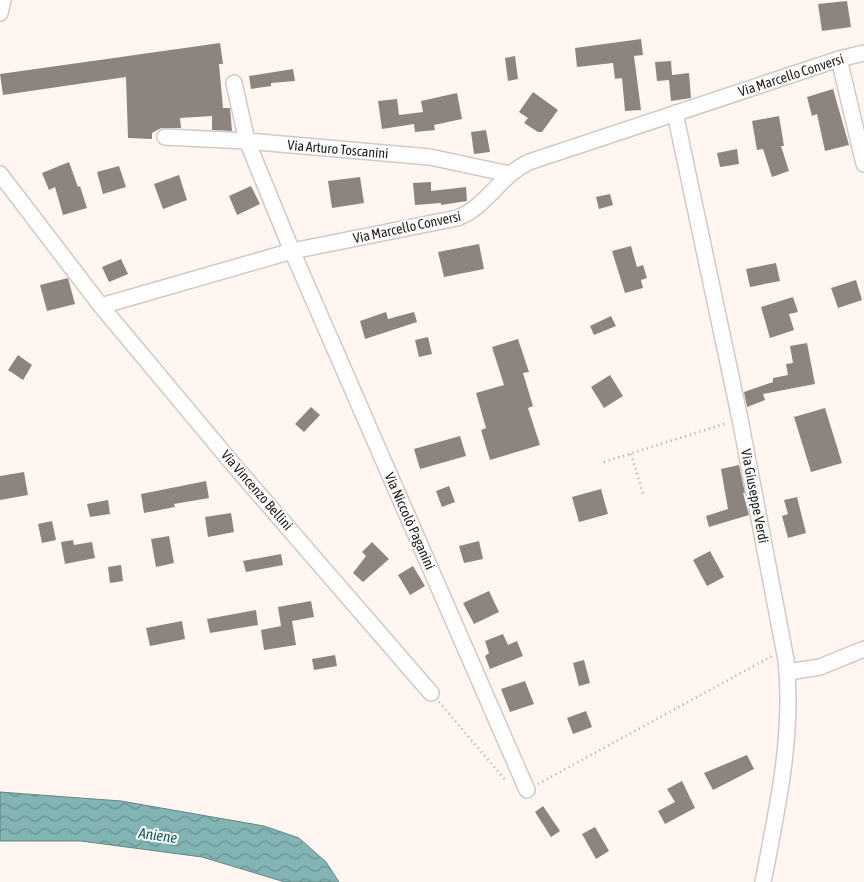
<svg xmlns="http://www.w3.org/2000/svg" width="864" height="882" font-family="'Asap Condensed',sans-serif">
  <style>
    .water { fill: url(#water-waves); stroke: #658686 }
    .building { fill: #8e847f }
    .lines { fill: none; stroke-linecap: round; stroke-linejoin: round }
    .street-casing { stroke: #d3c9c3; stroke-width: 18 }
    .path { stroke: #aca5a1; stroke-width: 2.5; stroke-dasharray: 1 4; stroke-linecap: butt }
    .street { stroke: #fff; stroke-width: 15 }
    .labels { text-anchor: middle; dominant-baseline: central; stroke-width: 4; stroke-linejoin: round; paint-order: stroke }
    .street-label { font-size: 14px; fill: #201c1a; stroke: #fff }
    .water-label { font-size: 15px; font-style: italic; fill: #0d5556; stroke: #fff }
  </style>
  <defs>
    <pattern id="water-waves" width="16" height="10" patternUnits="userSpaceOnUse" patternTransform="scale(1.25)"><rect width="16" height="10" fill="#82b4b4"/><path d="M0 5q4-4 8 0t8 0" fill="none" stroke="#6a9292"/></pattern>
  </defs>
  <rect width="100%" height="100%" fill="#fff6f1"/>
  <path class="water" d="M0 792 121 801 264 826 299 838 326 862 339 882H285L202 857 81 841H0Z"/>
  <path class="building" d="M847 1 851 27 822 31 818 4Z
    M641 39 643 55 634 56 641 110 625 111 622 78 615 79 613 63 577 67 575 48Z
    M220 43 223 64H219L223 108H230L232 131 212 130V116L180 118 181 128H161L152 133V139L128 138 126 77 3 95 0 74Z
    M515 56 518 79 508 81 505 58Z
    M671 61 672 75 689 73 691 98 671 101 669 80 657 81 655 62Z
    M293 69 295 81 271 83V86L251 89 249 76Z
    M833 89 849 145 825 151 817 114 812 116 807 97Z
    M533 92 558 110 542 132H538L524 123 528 118 519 112Z
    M457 93 462 119 434 125 435 130 415 132 414 124 382 129 378 101 397 99 399 115 423 112 421 101Z
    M779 116 784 146H781L789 171 772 177 763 149 757 150 752 121Z
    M486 130 490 152 474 154 471 132Z
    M737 149 739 164 720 167 717 153Z
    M69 162 78 187 80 186 87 208 63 215 55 187 49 190 42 173Z
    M119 166 126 187 103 194 97 172Z
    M179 175 187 200 163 209 154 184Z
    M360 177 364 203 332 208 328 181Z
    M431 182V191L466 187 467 201 441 205V203L415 205 413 183Z
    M251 186 260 204 237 215 229 196Z
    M610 194 613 205 599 209 596 197Z
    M479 244 484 269 444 277 438 252Z
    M631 246 637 267 643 265 647 278 641 280 643 288 625 293 612 251Z
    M121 259 128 274 109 282 102 267Z
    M776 263 780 281 750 287 746 269Z
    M68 278 75 304 47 311 40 285Z
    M856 280 862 300 838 308 831 288Z
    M793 297 798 312 789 314 794 330 770 338 761 307Z
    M386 312 388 319 414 312 417 322 365 339 360 321Z
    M611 316 616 326 594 335 590 326Z
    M428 337 432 354 419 357 415 340Z
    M518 339 529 372 523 373 533 406 528 408 540 445 490 460 481 430 486 428 476 393 504 385 492 347Z
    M807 343 815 384 763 394 765 400 747 407 744 392 773 382V378L788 375 786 364 793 363 790 346Z
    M18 355 32 365 23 380 8 370Z
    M610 375 623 396 604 408 591 387Z
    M311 407 320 415 304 432 295 424Z
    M825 408 842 463 811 472 794 417Z
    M460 436 466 456 420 469 414 449Z
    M739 465 745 493H743L749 515 709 527 706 516 728 509 721 469Z
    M24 472 28 495 0 500V476Z
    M206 481 209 498 174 504 175 507 144 513 141 494Z
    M449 486 455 502 442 507 436 491Z
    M601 489 608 514 579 522 572 497Z
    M797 497 806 533 788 538 782 516 788 514 784 500Z
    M108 500 110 514 90 517 87 504Z
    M231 513 234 532 208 537 205 517Z
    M52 521 56 540 42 543 38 524Z
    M169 536 174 563 156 567 151 539Z
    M73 540 74 545 92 542 95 558 65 564 61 542Z
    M479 541 483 559 464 563 459 546Z
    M372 542 389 559 363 582 353 573 366 556 362 552Z
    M710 551 724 577 707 586 693 560Z
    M281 554 283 565 246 572 243 561Z
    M121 565 123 581 110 583 108 567Z
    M413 566 425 586 410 595 398 575Z
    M489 591 499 612 474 624 463 603Z
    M311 601 314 617 292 621 296 645 264 650 261 630 281 626 278 607Z
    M256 610 258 625 210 633 207 619Z
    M182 621 185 639 150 646 146 628Z
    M503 634 508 645 517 641 523 656 490 669 485 656 489 653 485 641Z
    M335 655 337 666 314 670 312 659Z
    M584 660 590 683 579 686 573 663Z
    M525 681 534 704 510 712 501 689Z
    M586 711 592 727 573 734 567 718Z
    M747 755 754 769 713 790 704 773Z
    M682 781 695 808 665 824 658 811 675 802 667 789Z
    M543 806 560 831 551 837 535 812Z
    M595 827 609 851 596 859 582 834Z"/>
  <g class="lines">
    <defs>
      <path id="street" d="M0 13 3 0
        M839 59 864 164
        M234 83 247 141 292 251 527 790
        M675 113 740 419 786 660C794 734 777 810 763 882
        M165 137 247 141 430 157 509 174
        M0 174 101 306 232 463 431 693
        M101 306 292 251 457 218C487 207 499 176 529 162L839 59 864 53
        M788 672 820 667 864 649"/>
    </defs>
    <use href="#street" class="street-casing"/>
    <path class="path" d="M631 454 644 497
      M604 462 727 423
      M439 702 507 782
      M538 784 772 656"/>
    <use href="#street" class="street"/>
  </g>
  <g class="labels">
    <g class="street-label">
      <text transform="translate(791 75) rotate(-18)">Via Marcello Conversi</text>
      <text transform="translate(338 149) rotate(5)">Via Arturo Toscanini</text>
      <text transform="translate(407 227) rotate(-12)">Via Marcello Conversi</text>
      <text transform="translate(257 490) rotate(49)">Via Vincenzo Bellini</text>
      <text transform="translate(755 496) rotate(79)">Via Giuseppe Verdi</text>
      <text transform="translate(410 521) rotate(66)">Via Niccolò Paganini</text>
    </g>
    <g class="water-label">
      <text transform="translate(158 835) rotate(8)">Aniene</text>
    </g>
  </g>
</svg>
